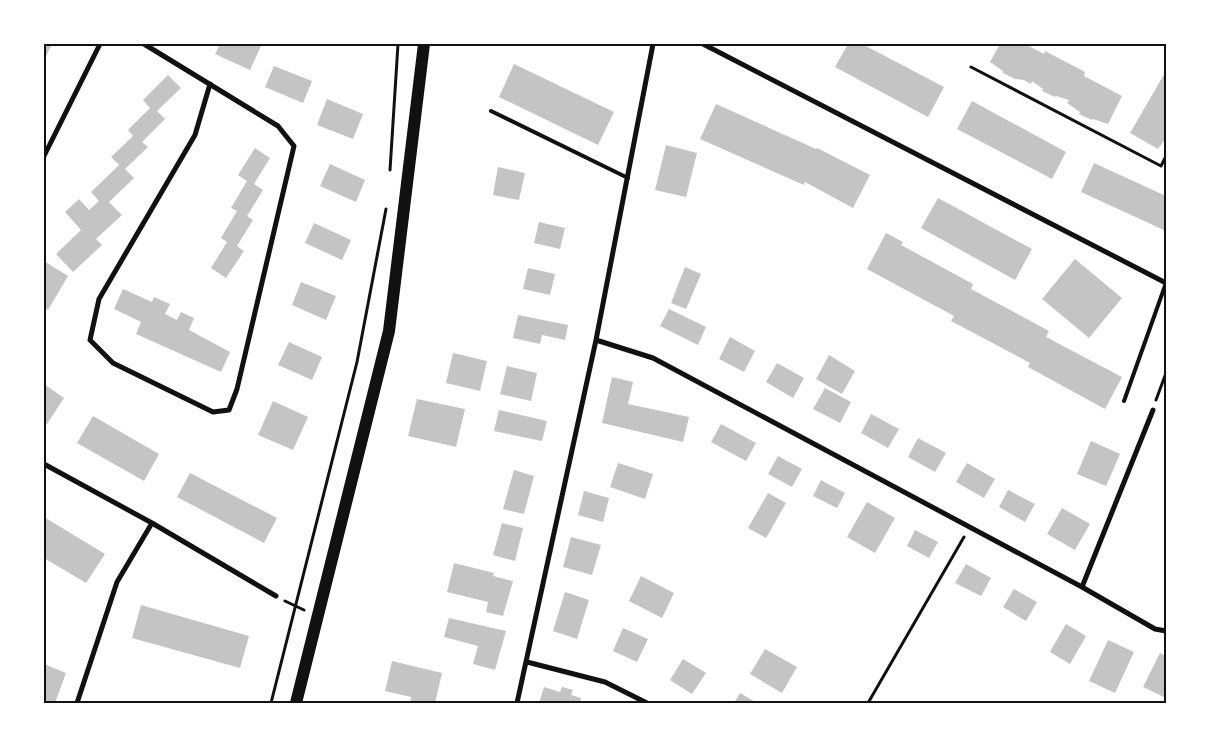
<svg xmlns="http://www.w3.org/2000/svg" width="1210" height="747" font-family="Figtree,sans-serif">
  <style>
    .building { fill: #c4c4c4 }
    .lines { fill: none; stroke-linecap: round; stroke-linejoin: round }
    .path { stroke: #111; stroke-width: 3 }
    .service { stroke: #111; stroke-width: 4 }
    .minor { stroke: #111; stroke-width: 5 }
    .primary { stroke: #111; stroke-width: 12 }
    .neatline { fill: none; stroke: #111; stroke-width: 2 }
  </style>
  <rect width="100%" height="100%" fill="#fff"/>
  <path class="building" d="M44 44H52L44 60Z
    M220 44H255L261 46 250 70 215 54Z
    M848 44H862L944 87 928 117 835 67Z
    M1000 44H1025L1044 54 1045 51 1085 72 1084 76 1122 96 1108 124 1093 119 1092 120 1079 114 1080 112 1067 103 1069 100 1056 96 1055 97 1042 91 1043 89 1032 81 1031 84 1024 80 1015 79 1003 73V71L990 62Z
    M514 64 614 112 598 145 499 97Z
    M274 66 312 81 303 103 265 87Z
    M1166 71V138L1158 149 1130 133Z
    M168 75 181 88 157 111 165 119 142 142 148 147 125 169 134 178 109 202 122 215 96 239 102 245 73 272 56 254 81 230 65 212 79 199 89 210 99 201 91 192 119 165 111 157 133 136 128 130 150 108 143 100Z
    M327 99 363 114 353 139 317 125Z
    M972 101 1066 152 1052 179 957 129Z
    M716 104 816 149 817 148 870 175 853 208 805 182 804 185 700 139Z
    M666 145 697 153 686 197 655 190Z
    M255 148 270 158 254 184 263 190 247 216 253 220 237 246 244 251 226 278 211 268 227 242 221 238 237 211 231 208 247 181 238 175Z
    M1094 163 1166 196V231L1081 192Z
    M330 164 365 180 356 202 320 186Z
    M498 167 525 173 519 200 493 195Z
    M938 198 1032 249 1015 280 921 228Z
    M539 222 565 228 560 249 534 243Z
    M314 223 351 240 342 260 305 243Z
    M886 233 903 242 901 245 973 284 971 289 1049 331 1046 337 1122 377 1105 409 1028 367 1030 363 951 321 954 316 867 269Z
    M1075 259 1122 298 1089 338 1042 299Z
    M44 261 68 276 48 310 44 307Z
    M685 267 701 274 686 309 671 303Z
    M528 268 555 274 550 295 523 289Z
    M301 282 336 296 326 320 292 305Z
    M123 289 152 302 154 297 170 304 165 314 177 320 181 312 194 318 189 330 230 352 221 372 136 334 141 322 114 309Z
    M669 309 706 327 698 345 660 326Z
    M518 315 568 325 565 340 542 335 540 344 513 338Z
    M730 337 755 351 744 372 719 359Z
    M289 342 322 357 312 380 278 365Z
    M453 353 487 361 480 391 446 383Z
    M829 355 855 371 842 394 816 379Z
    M777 363 804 378 793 398 766 382Z
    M507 366 537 373 531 401 500 394Z
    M612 377 633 382 628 404 689 417 683 442 602 423Z
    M44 384 64 398 47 424 44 422Z
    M825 388 851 402 840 423 813 409Z
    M417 399 465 409 456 447 408 436Z
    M273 401 308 417 293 450 258 435Z
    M499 410 547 421 542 441 494 431Z
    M871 414 899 429 888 448 861 433Z
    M93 416 159 454 144 481 77 443Z
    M721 424 756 443 746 461 711 442Z
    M918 438 946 453 935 472 908 457Z
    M1091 441 1120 454 1106 486 1077 474Z
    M778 456 802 469 792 487 768 474Z
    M618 463 653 474 645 499 610 487Z
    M967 463 995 479 984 498 956 482Z
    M514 470 534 476 524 514 503 509Z
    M190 473 277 518 264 543 177 497Z
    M821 480 845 493 837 508 813 496Z
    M1008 490 1035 504 1025 522 999 507Z
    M584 491 609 498 603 522 578 515Z
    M768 493 786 503 766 538 748 528Z
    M867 502 895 518 875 553 847 537Z
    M1062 508 1090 524 1075 550 1047 534Z
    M44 517 105 554 86 583 44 558Z
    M502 523 523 528 515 561 493 555Z
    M915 530 938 542 929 558 907 546Z
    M571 537 601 545 592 575 563 567Z
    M454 563 494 573 493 576 513 581 503 616 486 612 488 602 447 592Z
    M966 564 991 578 981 596 955 583Z
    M641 576 674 593 662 618 629 601Z
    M1014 589 1037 602 1026 621 1003 607Z
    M565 592 589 600 577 639 553 631Z
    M141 605 249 636 240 668 132 638Z
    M449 618 506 631 495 670 473 664 478 646 444 637Z
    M1066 624 1086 636 1070 664 1050 652Z
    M623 628 648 639 637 662 613 651Z
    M1108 640 1134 652 1115 693 1089 681Z
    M765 649 797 667 782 693 750 674Z
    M1160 653 1166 656V698L1143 687Z
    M683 659 706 673 692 694 670 680Z
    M392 661 442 673 435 703H410L411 697 385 691Z
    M44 664 66 673 55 703 44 702Z
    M544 687 560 692 562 687 573 690 571 695 581 698 580 703H539Z
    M740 693 757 703H734Z"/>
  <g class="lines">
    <path class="path" d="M971 67 1161 166 1166 156
      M390 170 398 44
      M1156 400 1166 373
      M285 601 304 610
      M271 703 357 362 386 209
      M868 703 964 537"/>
    <path class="service" d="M491 111 628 178
      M1124 401 1166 283"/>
    <path class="minor" d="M144 44 278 126 294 146 237 389 229 410 213 412 113 363 90 340 99 299 195 135 210 84
      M703 44 1166 283
      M44 156 100 44
      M596 340 653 358 1082 587 1155 629 1166 631
      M44 464 152 523 276 596
      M1082 587 1153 410
      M527 662 605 682 647 703
      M77 703 117 582 152 523
      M517 703 596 340 653 44"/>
    <path class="primary" d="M296 703 389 331 424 44"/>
  </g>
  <rect width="1210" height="747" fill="none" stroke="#ffffff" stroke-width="90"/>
  <rect x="45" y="45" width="1120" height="657" class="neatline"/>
</svg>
